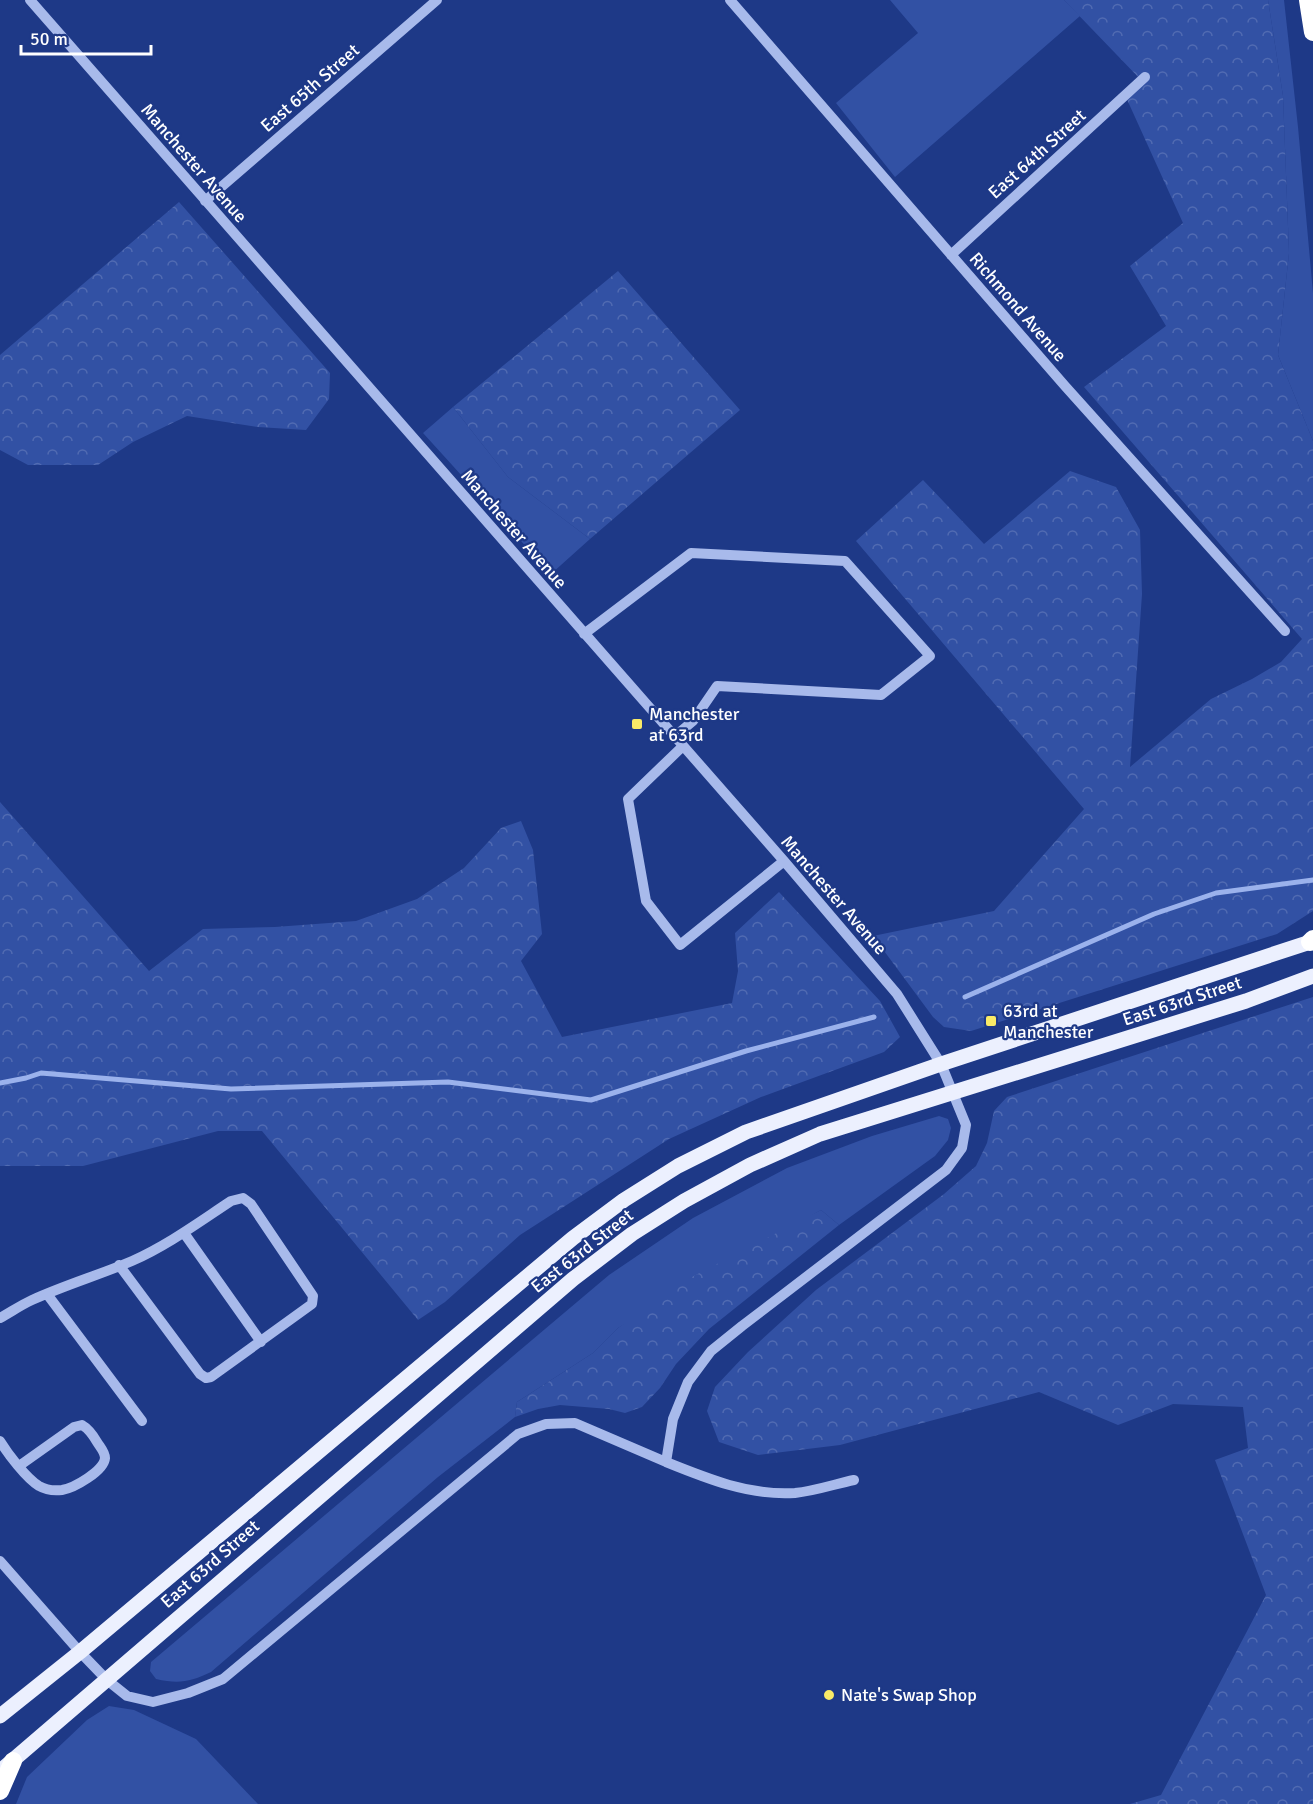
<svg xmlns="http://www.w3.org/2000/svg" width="1313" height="1804" font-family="Signika,sans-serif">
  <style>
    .green { fill: #3251a4 }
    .forest { fill: url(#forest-crowns) }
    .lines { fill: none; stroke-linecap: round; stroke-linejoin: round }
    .stream { stroke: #9bb2ec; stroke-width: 5 }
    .minor { stroke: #a8baeb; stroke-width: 10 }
    .major { stroke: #ecf0fe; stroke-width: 15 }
    .highway { stroke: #fff; stroke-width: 18 }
    .poi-dot { fill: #f9ea67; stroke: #1e3987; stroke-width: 2 }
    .labels { text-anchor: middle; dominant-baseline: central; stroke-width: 4.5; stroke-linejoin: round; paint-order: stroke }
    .street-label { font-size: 18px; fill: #fff; stroke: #1e3987 }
    .poi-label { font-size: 18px; fill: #fff; stroke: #1e3987; text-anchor: start }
  </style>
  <defs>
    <pattern id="forest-crowns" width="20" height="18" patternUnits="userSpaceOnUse" patternTransform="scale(1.5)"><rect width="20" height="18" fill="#3251a4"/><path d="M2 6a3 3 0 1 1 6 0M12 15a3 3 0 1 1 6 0" fill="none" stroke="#516bb2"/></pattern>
  </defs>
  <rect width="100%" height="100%" fill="#1e3987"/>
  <path class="green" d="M890 0H1064L1080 16 895 177 836 103 918 33Z
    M1268 0H1284L1298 127 1313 293V441L1278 355 1289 253 1283 96Z
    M453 407 508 477 590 539 551 574 423 433Z
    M939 1116 948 1119 951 1128 948 1140 935 1156 839 1225 821 1210 618 1328 593 1353 517 1402 515 1417 438 1477 211 1672C190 1682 179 1684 156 1679L150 1671 151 1662 609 1275 693 1218 787 1168 872 1136Z
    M109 1706 134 1710 196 1739 258 1804H16L27 1777 87 1720Z"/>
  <path class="forest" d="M1064 0H1268L1283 96 1289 253 1278 355 1313 441V911L1277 934 971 1031 944 1027 933 1017 873 936 994 911 1084 809 856 541 923 480 984 544 1070 471 1116 487 1140 530 1142 594 1130 767 1211 699 1252 679 1281 662 1302 639 1084 387 1166 326 1130 266 1183 223 1125 95 1142 81Z
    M179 202 330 373 329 399 306 430 258 427 187 416 133 442 98 465H28L0 450V355Z
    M618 271 740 410 590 539 508 477 453 407Z
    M0 802 149 971 203 929 275 927 356 921 417 899 464 868 501 828 521 821 533 850 542 934 521 961 562 1037 732 1003 738 971 735 933 779 892 880 1001 900 1037 884 1052 761 1097 669 1139 520 1235 445 1302 418 1320 262 1131H218L83 1166H0Z
    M1313 997V1804H1130L1161 1795 1266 1595 1215 1460 1248 1448 1243 1407 1173 1404 1118 1425 1039 1392 840 1445 758 1455 719 1442 707 1411 715 1387 748 1352 816 1290 944 1194 976 1166 987 1143 994 1111 1007 1097Z
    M821 1210 839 1225 709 1329 676 1364 660 1388 642 1407 625 1413 609 1409 560 1405 538 1409 515 1417 517 1402 593 1353 618 1328 688 1279Z"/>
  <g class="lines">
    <path class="stream" d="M965 997 1154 914 1216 893 1313 880
      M0 1083 26 1078 41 1073 231 1089 448 1082 591 1100 746 1051 874 1017"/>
    <path class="minor" d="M730 0 1065 386 1285 631
      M205 201 437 0
      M951 255 1145 77
      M584 634 691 553 845 561 930 656 881 695 717 686 693 721 674 737
      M683 746 628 799 646 901 680 945 784 861
      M184 1233 261 1342
      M47 1294 142 1421
      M0 1318C11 1312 21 1305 32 1300 65 1285 99 1275 132 1261 168 1245 199 1222 231 1201L243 1198 251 1204 313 1296 312 1304 211 1377 206 1378 200 1374 119 1265
      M0 1441C8 1454 26 1478 39 1486 46 1490 54 1491 62 1490 74 1488 104 1471 105 1458 105 1452 100 1447 97 1442 93 1435 89 1429 82 1425L74 1427 19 1466
      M666 1462C708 1479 750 1496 795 1493 815 1491 835 1484 854 1480
      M0 1561 80 1652 107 1680 127 1696 153 1702 188 1693 223 1679 518 1434 546 1424 575 1423 666 1462 673 1419 688 1382 711 1351 742 1326 946 1170 962 1148 966 1125 941 1064 897 994 784 861 30 0"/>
    <path class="major" d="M0 1716 80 1652 573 1238 624 1200 678 1166 746 1132 941 1064 1313 941
      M5 1767 573 1279 632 1234 684 1201 750 1165 820 1134 1246 1001 1313 976"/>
    <path class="highway" d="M1308 0 1313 32
      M1310 942 1313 939
      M0 1791 13 1761"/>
  </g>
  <g class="poi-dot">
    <rect x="631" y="718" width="12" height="12" rx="3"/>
    <rect x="985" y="1015" width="12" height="12" rx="3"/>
    <circle cx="829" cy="1695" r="6"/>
  </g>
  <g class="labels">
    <g class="street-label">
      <text transform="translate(310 88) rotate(-41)">East 65th Street</text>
      <text transform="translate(1037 154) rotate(-42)">East 64th Street</text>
      <text transform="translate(194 163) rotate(49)">Manchester Avenue</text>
      <text transform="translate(1018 307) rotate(49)">Richmond Avenue</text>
      <text transform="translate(514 529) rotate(49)">Manchester Avenue</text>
      <text transform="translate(834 895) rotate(49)">Manchester Avenue</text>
      <text transform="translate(1182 1001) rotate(-18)">East 63rd Street</text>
      <text transform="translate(582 1251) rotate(-38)">East 63rd Street</text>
      <text transform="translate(210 1564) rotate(-41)">East 63rd Street</text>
    </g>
    <g class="poi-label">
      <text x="649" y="714">Manchester<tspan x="649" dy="21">at 63rd</tspan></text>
      <text x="1003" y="1011">63rd at<tspan x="1003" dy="21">Manchester</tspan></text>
      <text x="841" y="1695">Nate's Swap Shop</text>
    </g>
  </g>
  <path d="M21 45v9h130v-9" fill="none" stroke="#ffffff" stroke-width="3"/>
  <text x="30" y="45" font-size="18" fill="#ffffff" stroke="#1e3987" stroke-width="4.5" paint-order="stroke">50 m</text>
</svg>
